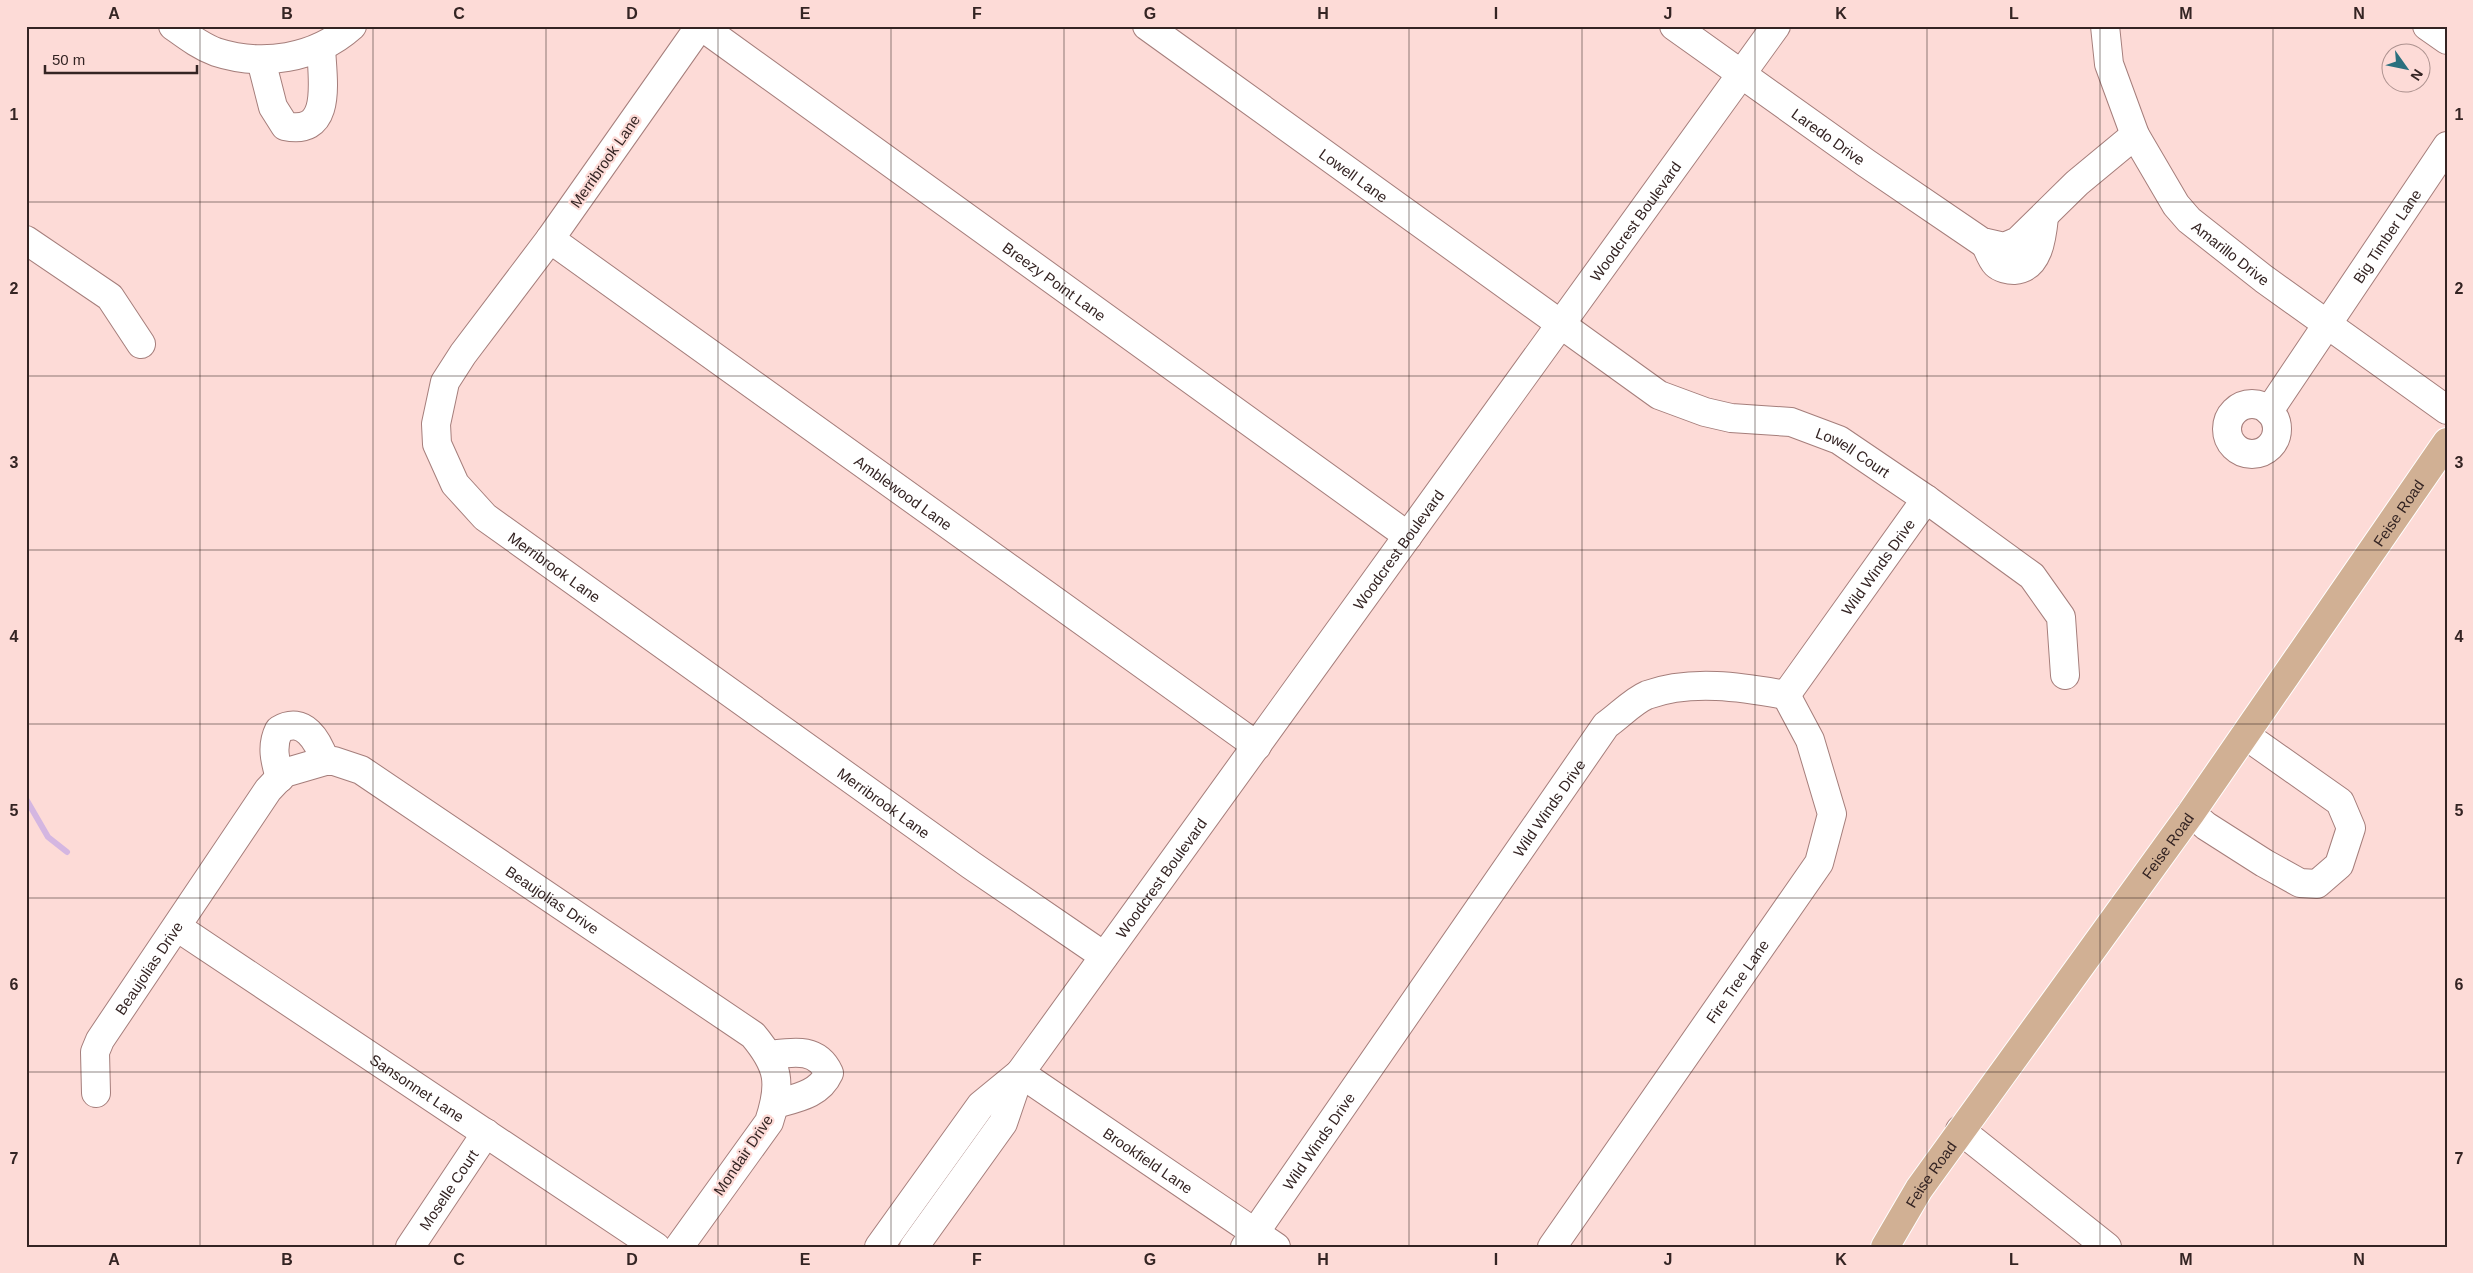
<svg xmlns="http://www.w3.org/2000/svg" width="2473" height="1273" font-family="Helvetica,sans-serif">
  <style>
    .lines { fill: none; stroke-linecap: round; stroke-linejoin: round }
    .stream { stroke: #d4b6e1; stroke-width: 6 }
    .minor-casing { stroke: #a57e7b; stroke-width: 30 }
    .major-casing { stroke: #fff; stroke-width: 30 }
    .minor { stroke: #fff; stroke-width: 28 }
    .major { stroke: #d1b094; stroke-width: 28 }
    .grid { fill: none; stroke: #342423; stroke-width: 1; stroke-opacity: 0.55 }
    .labels { text-anchor: middle; dominant-baseline: central; stroke-width: 4.5; stroke-linejoin: round; paint-order: stroke }
    .street-label { font-size: 15px; fill: #342423; stroke: #fddbd7 }
    .neatline { fill: none; stroke: #342423; stroke-width: 2 }
    .grid-label { font-size: 16px; text-anchor: middle; font-weight: bold; fill: #342423 }
  </style>
  <rect width="100%" height="100%" fill="#fddbd7"/>
  <g class="lines">
    <path class="stream" d="M26 799 48 837 67 852"/>
    <defs>
      <g id="minor">
        <path d="M173 26C187 36 200 46 216 52 262 67 315 59 352 26"/>
        <path id="s1" d="M700 26 550 239 463 354 445 382 436 424 437 444 455 484 485 517 971 865 1104 956"/>
        <path id="s2" d="M701 26 1408 536"/>
        <path id="s3" d="M1147 26 1659 395 1705 412 1731 418 1791 422 1839 440 1926 499 2032 576 2061 617 2065 675"/>
        <path id="s4" d="M1674 26 1866 163 1982 242 2004 247 2018 241 2077 183 2135 135"/>
        <path id="s5" d="M2105 26 2109 64 2135 135 2176 205 2189 220 2264 279 2447 410"/>
        <path d="M2427 26 2447 40"/>
        <path d="M261 60 273 107 285 126C334 137 322 77 321 47"/>
        <path id="s6" d="M550 239 1257 746"/>
        <path d="M26 240 110 297 141 344"/>
        <path d="M1985 243C1988 249 1991 259 1996 264 2000 268 2009 270 2014 270 2039 268 2042 237 2044 217"/>
        <circle cx="2252" cy="429" r="25"/>
        <path id="s7" d="M2269 411 2447 146"/>
        <path d="M280 778C275 761 271 746 279 730 304 715 318 741 325 761"/>
        <path d="M2191 813 2206 826 2264 863 2300 883 2317 884 2339 865 2351 828 2340 802 2245 735"/>
        <path id="s8" d="M177 927 656 1247"/>
        <path d="M770 1055C793 1052 817 1047 829 1073 819 1095 796 1098 775 1104"/>
        <path id="s9" d="M1020 1073 1276 1247"/>
        <path id="s10" d="M96 1093 95 1052 100 1040 268 790 284 773 325 761H334L361 770 753 1035C779 1066 782 1083 769 1122L679 1247"/>
        <path d="M1960 1130 2107 1247"/>
        <path id="s11" d="M410 1247 486 1133"/>
        <path id="s12" d="M879 1247 981 1105 1020 1073 1776 26"/>
        <path d="M914 1247 1003 1123 1020 1073"/>
        <path id="s13" d="M1245 1247 1606 725C1619 716 1633 701 1647 695 1691 679 1742 687 1786 695L1926 499"/>
        <path id="s14" d="M1552 1247 1819 863 1832 814 1810 740 1786 695"/>
      </g>
      <g id="major">
        <path id="s15" d="M1885 1247 1919 1189 2191 813 2447 442"/>
      </g>
    </defs>
    <use href="#minor" class="minor-casing"/>
    <use href="#major" class="major-casing"/>
    <use href="#minor" class="minor"/>
    <use href="#major" class="major"/>
  </g>
  <path class="grid" d="M200 26V1247M373 26V1247M546 26V1247M718 26V1247M891 26V1247M1064 26V1247M1236 26V1247M1409 26V1247M1582 26V1247M1755 26V1247M1927 26V1247M2100 26V1247M2273 26V1247M26 202H2447M26 376H2447M26 550H2447M26 724H2447M26 898H2447M26 1072H2447"/>
  <g class="labels">
    <g class="street-label">
      <text stroke="none"><textPath href="#s4" startOffset="190">Laredo Drive</textPath></text>
      <text transform="translate(605 161) rotate(-55)">Merribrook Lane</text>
      <text stroke="none"><textPath href="#s3" startOffset="255">Lowell Lane</textPath></text>
      <text stroke="none"><textPath href="#s12" startOffset="1276">Woodcrest Boulevard</textPath></text>
      <text stroke="none"><textPath href="#s7" startOffset="211">Big Timber Lane</textPath></text>
      <text stroke="none"><textPath href="#s5" startOffset="268">Amarillo Drive</textPath></text>
      <text stroke="none"><textPath href="#s2" startOffset="436">Breezy Point Lane</textPath></text>
      <text stroke="none"><textPath href="#s3" startOffset="836">Lowell Court</textPath></text>
      <text stroke="none"><textPath href="#s6" startOffset="435">Amblewood Lane</textPath></text>
      <text stroke="none"><textPath href="#s15" startOffset="896">Feise Road</textPath></text>
      <text stroke="none"><textPath href="#s12" startOffset="871">Woodcrest Boulevard</textPath></text>
      <text stroke="none"><textPath href="#s1" startOffset="675">Merribrook Lane</textPath></text>
      <text stroke="none"><textPath href="#s13" startOffset="984">Wild Winds Drive</textPath></text>
      <text stroke="none"><textPath href="#s1" startOffset="1080">Merribrook Lane</textPath></text>
      <text stroke="none"><textPath href="#s13" startOffset="534">Wild Winds Drive</textPath></text>
      <text stroke="none"><textPath href="#s15" startOffset="491">Feise Road</textPath></text>
      <text stroke="none"><textPath href="#s12" startOffset="466">Woodcrest Boulevard</textPath></text>
      <text stroke="none"><textPath href="#s10" startOffset="690">Beaujolias Drive</textPath></text>
      <text stroke="none"><textPath href="#s10" startOffset="141">Beaujolias Drive</textPath></text>
      <text stroke="none"><textPath href="#s14" startOffset="324">Fire Tree Lane</textPath></text>
      <text stroke="none"><textPath href="#s8" startOffset="289">Sansonnet Lane</textPath></text>
      <text stroke="none"><textPath href="#s13" startOffset="129">Wild Winds Drive</textPath></text>
      <text transform="translate(743 1155) rotate(-56)">Mondair Drive</text>
      <text stroke="none"><textPath href="#s9" startOffset="155">Brookfield Lane</textPath></text>
      <text stroke="none"><textPath href="#s15" startOffset="86">Feise Road</textPath></text>
      <text stroke="none"><textPath href="#s11" startOffset="69">Moselle Court</textPath></text>
    </g>
  </g>
  <rect width="2473" height="1273" fill="none" stroke="#fddbd7" stroke-width="55"/>
  <g transform="translate(2406 68) rotate(123)"><circle r="24" fill="#fddbd7" stroke="#ad928f"/>
  <path d="M0-4L9 19L0 12L-9 19Z" fill="#2a707e"/>
  <text y="-8" font-size="14" font-weight="bold" text-anchor="middle" fill="#342423">N</text>
  </g>
  <path d="M45 65v8h152v-8" fill="none" stroke="#342423" stroke-width="2.5"/>
  <text x="52" y="65" font-size="15" fill="#342423" stroke="#fddbd7" stroke-width="4" paint-order="stroke">50 m</text>
  <rect x="28" y="28" width="2418" height="1218" class="neatline"/>
  <g class="grid-label">
    <text x="114" y="19">A</text>
    <text x="287" y="19">B</text>
    <text x="459" y="19">C</text>
    <text x="632" y="19">D</text>
    <text x="805" y="19">E</text>
    <text x="977" y="19">F</text>
    <text x="1150" y="19">G</text>
    <text x="1323" y="19">H</text>
    <text x="1496" y="19">I</text>
    <text x="1668" y="19">J</text>
    <text x="1841" y="19">K</text>
    <text x="2014" y="19">L</text>
    <text x="2186" y="19">M</text>
    <text x="2359" y="19">N</text>
    <text x="14" y="120">1</text>
    <text x="2459" y="120">1</text>
    <text x="14" y="294">2</text>
    <text x="2459" y="294">2</text>
    <text x="14" y="468">3</text>
    <text x="2459" y="468">3</text>
    <text x="14" y="642">4</text>
    <text x="2459" y="642">4</text>
    <text x="14" y="816">5</text>
    <text x="2459" y="816">5</text>
    <text x="14" y="990">6</text>
    <text x="2459" y="990">6</text>
    <text x="14" y="1164">7</text>
    <text x="2459" y="1164">7</text>
    <text x="114" y="1265">A</text>
    <text x="287" y="1265">B</text>
    <text x="459" y="1265">C</text>
    <text x="632" y="1265">D</text>
    <text x="805" y="1265">E</text>
    <text x="977" y="1265">F</text>
    <text x="1150" y="1265">G</text>
    <text x="1323" y="1265">H</text>
    <text x="1496" y="1265">I</text>
    <text x="1668" y="1265">J</text>
    <text x="1841" y="1265">K</text>
    <text x="2014" y="1265">L</text>
    <text x="2186" y="1265">M</text>
    <text x="2359" y="1265">N</text>
  </g>
</svg>
